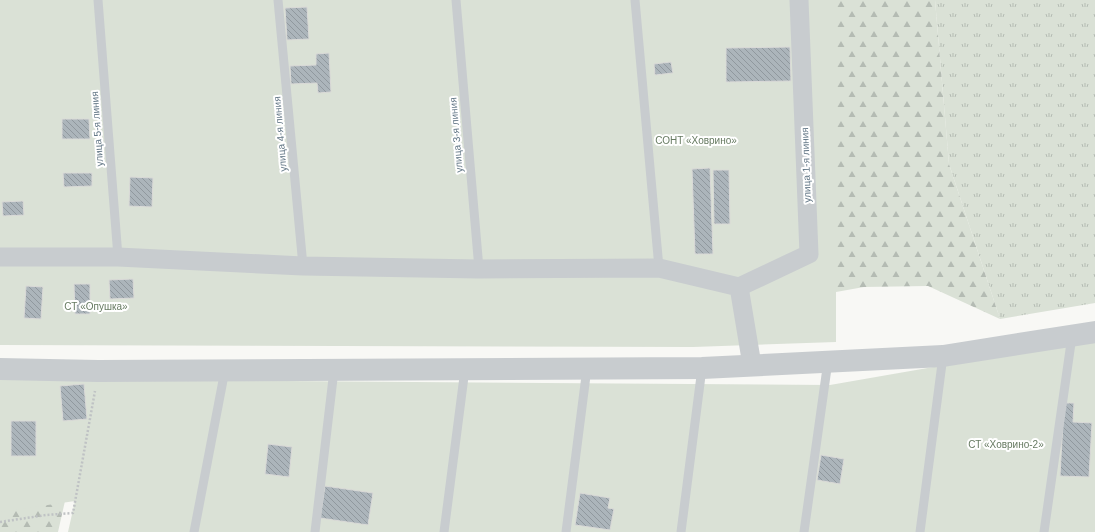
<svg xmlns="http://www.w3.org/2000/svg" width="1095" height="532" font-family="Arial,sans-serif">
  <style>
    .grass { fill: url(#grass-tufts) }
    .forest { fill: url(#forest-firs) }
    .garden { fill: #dae1d6 }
    .building { fill: url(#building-back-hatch); stroke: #dadad8 }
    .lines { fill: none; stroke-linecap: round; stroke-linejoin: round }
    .path { stroke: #bfc2c4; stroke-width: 2.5; stroke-dasharray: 2 2; stroke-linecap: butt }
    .service { stroke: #c8cccf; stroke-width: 9 }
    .minor { stroke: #c8cccf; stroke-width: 19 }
    .tertiary { stroke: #c8cccf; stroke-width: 22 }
    .labels { text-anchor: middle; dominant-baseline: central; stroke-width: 4; stroke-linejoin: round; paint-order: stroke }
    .street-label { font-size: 10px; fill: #657988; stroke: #fff }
    .park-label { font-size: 10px; fill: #667a61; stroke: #fff }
  </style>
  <defs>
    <pattern id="grass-tufts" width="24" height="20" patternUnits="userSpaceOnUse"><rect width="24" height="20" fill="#dae1d6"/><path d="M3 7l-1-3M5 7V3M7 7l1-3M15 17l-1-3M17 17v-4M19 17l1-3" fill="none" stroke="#b4bbb3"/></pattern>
    <pattern id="forest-firs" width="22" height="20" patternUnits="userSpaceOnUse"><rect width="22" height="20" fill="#dae1d6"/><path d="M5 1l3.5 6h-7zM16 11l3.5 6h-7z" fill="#b4bbb3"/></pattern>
    <pattern id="building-back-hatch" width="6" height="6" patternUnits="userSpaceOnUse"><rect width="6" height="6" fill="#acb5bb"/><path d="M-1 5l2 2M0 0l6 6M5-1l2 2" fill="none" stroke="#90989e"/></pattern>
  </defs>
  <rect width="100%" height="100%" fill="#f8f8f5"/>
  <path class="grass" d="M935 0H1095V303L1000 319 949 164Z"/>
  <path class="forest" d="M836 0H935L949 164 1000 319 928 286 864 287 836 292Z
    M0 479 65 501 58 532H0Z"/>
  <path class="garden" d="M0 0H836V342L693 347 0 345Z
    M1095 339V532H68L75 501 0 512V379L830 385Z"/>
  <path class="building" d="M307 7 309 39 287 40 285 8Z
    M790 47 791 81 726 82V48Z
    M329 53 331 92 318 93 317 83 291 84 290 66 316 65V54Z
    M671 62 673 73 655 75 654 64Z
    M62 119H89L90 139H62Z
    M710 168 713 254H695L692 169Z
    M713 170H729L730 224H714Z
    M63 173H92V186L64 187Z
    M130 177 153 178 152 207 129 206Z
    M23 201 24 215 3 216 2 202Z
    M133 279 134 298 110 299 109 280Z
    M74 284H90V314H75Z
    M26 286 43 287 41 319 24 318Z
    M84 384 87 419 63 421 60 386Z
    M1064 403H1074L1073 422 1092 423 1089 477 1060 476Z
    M11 421H36V456H11Z
    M268 444 292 447 289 477 265 474Z
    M821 455 844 459 840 484 817 480Z
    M325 486 373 493 368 525 320 518Z
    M580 493 610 498 608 508 614 509 610 530 575 525Z"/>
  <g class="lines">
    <path class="path" d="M0 522 46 515 73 513 95 391"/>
    <path class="service" d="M98 0 118 257
      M278 0 303 266
      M456 0 479 269
      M635 0 659 268
      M194 532 225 370
      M315 532 334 370
      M444 532 465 369
      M566 532 587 368
      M681 532 702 368
      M804 532 828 361
      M920 532 943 356
      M1044 532 1072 336"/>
    <path class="minor" d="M0 257H118L303 266 479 269 659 268 739 287
      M739 287 809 254 799 0
      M739 287 752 365"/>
    <path class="tertiary" d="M0 369 98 371 702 368 943 356 1095 332"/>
  </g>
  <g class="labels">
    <g class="street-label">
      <text transform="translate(97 129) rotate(-94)">улица 5-я линия</text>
      <text transform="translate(280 134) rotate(-95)">улица 4-я линия</text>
      <text transform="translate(456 135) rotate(-95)">улица 3-я линия</text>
      <text transform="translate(806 165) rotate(-92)">улица 1-я линия</text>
    </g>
    <g class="park-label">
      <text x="696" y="140">СОНТ «Ховрино»</text>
      <text x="96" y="306">СТ «Опушка»</text>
      <text x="1006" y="444">СТ «Ховрино-2»</text>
    </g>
  </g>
</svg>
